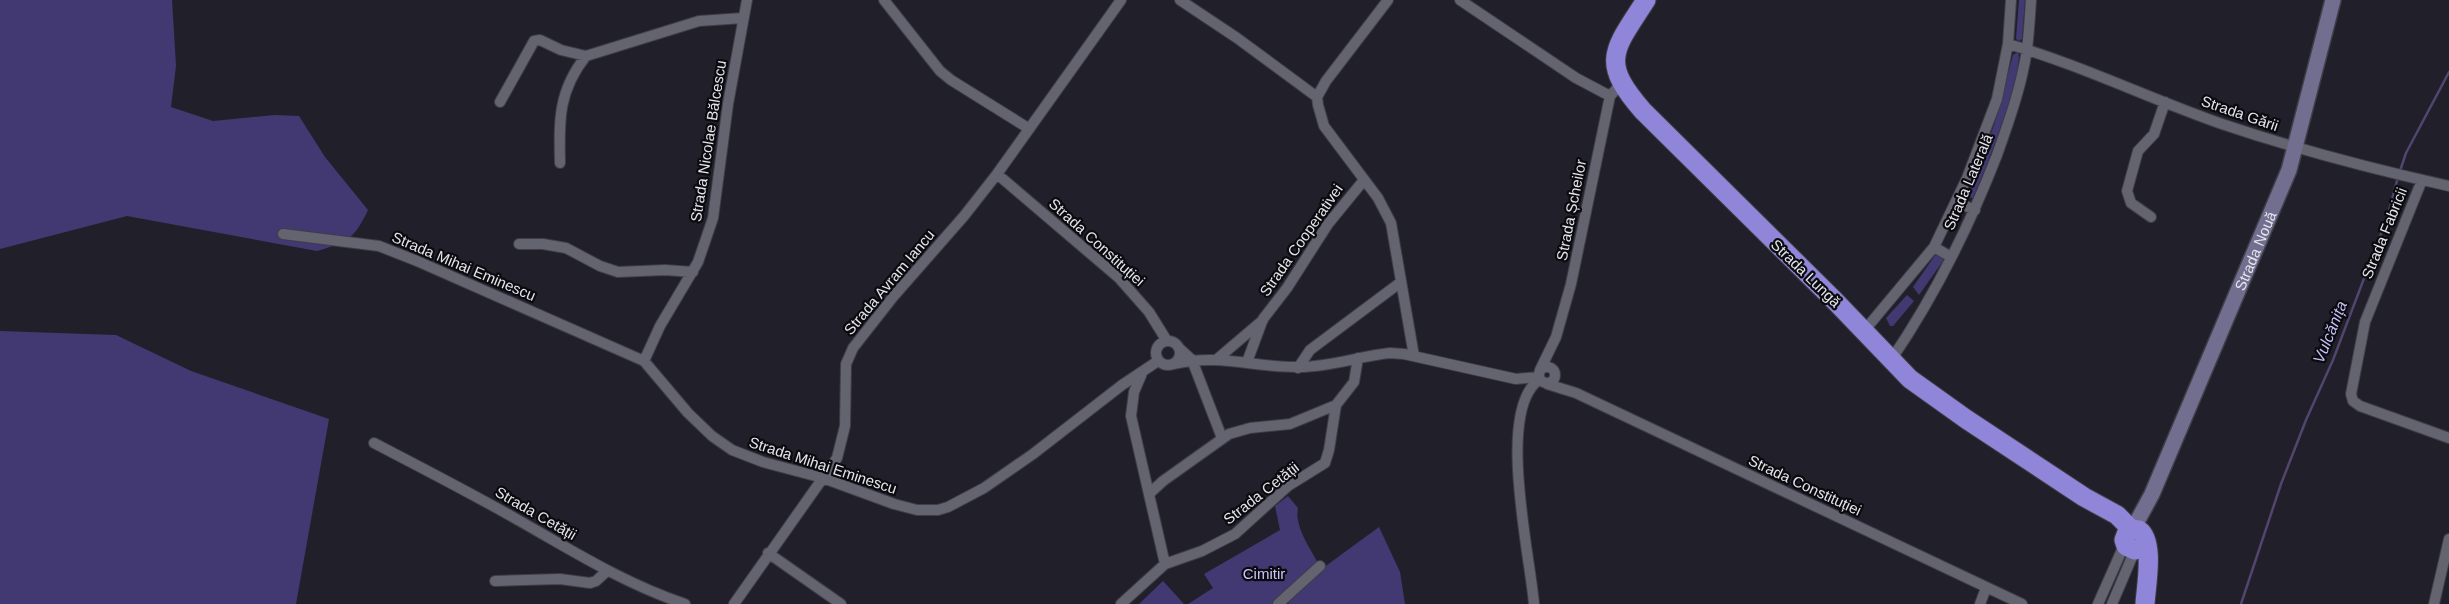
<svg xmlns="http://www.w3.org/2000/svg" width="2449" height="604" font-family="Helvetica,sans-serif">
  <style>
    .green { fill: #423972 }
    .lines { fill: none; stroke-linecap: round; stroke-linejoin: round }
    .stream { stroke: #52456e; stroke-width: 2.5 }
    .street-casing { stroke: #3f3e47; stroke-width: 12 }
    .secondary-casing { stroke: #3f3e47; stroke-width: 18 }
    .highway-casing { stroke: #3f3e47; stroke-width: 21 }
    .street { stroke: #646470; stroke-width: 10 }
    .secondary { stroke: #716e90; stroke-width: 15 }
    .highway { stroke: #9086d9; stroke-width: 19 }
    .labels { text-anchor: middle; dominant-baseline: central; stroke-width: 4.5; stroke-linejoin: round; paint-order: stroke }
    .street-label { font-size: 15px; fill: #e5e5ec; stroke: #0b0a0f }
    .park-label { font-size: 15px; fill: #cac6fd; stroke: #0b0a0f }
    .water-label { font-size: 16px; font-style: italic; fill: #c4c0f8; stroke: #0b0a0f }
  </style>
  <rect width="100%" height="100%" fill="#21202a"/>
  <path class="green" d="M0 0H172L176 66 171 107 213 121 275 115 299 116 325 157 368 210C354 239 348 242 317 251L127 216 0 249Z
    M2019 0H2025L2022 39 2019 41 2016 39Z
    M2018 52C2025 71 1983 176 1973 198L1968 197 1967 195 1994 125 2013 55Z
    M1936 254 1943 257V261L1919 295 1913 287Z
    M1907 295 1914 301 1893 326H1890L1886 318Z
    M0 331 116 335 191 371 329 419 296 604H0Z
    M1288 496 1298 508C1294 526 1310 548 1318 563L1273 604H1188L1213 588 1204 574 1280 530 1275 506Z
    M1379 527 1400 572 1405 604H1289L1286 601 1323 568Z
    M1163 581 1184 604H1139Z"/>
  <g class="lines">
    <path class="stream" d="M2400 171 2406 153 2449 72
      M2241 604 2281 484 2306 420 2333 360 2387 218 2398 177"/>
    <defs>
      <path id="street" d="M884 0 940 71 951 80 1028 128
        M1180 0 1237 38 1317 97
        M1388 0 1326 81 1317 97 1318 105 1324 126 1378 198 1391 223 1414 356
        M1460 0 1576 78 1610 96
        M2008 44C2081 65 2150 99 2222 124 2296 149 2372 169 2449 186
        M500 102 534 41 540 40 561 50 586 56 699 21 743 18
        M560 163C559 121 558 91 586 56
        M997 174 1119 278 1149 312 1167 341
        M2422 180 2365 322 2351 394 2353 401 2360 406 2449 438
        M1956 202 1975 210
        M2151 217 2131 203 2127 191 2138 151 2154 134 2165 102
        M283 234 379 246 417 261 644 361 688 413 712 436 732 450 763 462 823 478 894 504 917 510H938L948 507 984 488 1033 454 1122 385 1158 361
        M519 244H543L566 248 600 266 618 272 665 270 693 272
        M1934 247 1951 257
        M1864 331 1934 247 1967 178 1997 99 2008 44 2011 0
        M1156 353a12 12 0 1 1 24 0a12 12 0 1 1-24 0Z
        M1180 349 1192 360 1222 438
        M1216 360 1263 320
        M1891 360C1934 297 1969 227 1997 155 2009 121 2022 85 2027 49 2029 33 2030 16 2031 0
        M644 361 660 326 698 262 713 218 728 104 747 0
        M1247 362 1263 319 1287 288 1328 224 1364 180
        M1174 364C1219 353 1256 368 1299 367 1330 367 1360 356 1390 353L1404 354 1516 379 1538 377
        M1539 375a8 8 0 1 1 16 0a8 8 0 1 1-16 0Z
        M1298 368 1310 350 1401 282
        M1540 370 1556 337 1571 284 1610 96 1621 84
        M1143 371 1134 392 1131 416 1165 564
        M1547 384 1576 393 2022 604
        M374 443C422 468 471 493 518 520 573 551 625 584 685 604
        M1150 493 1163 481 1229 434 1250 428 1290 424 1336 405
        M768 553 841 604
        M495 581 560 579 590 583 596 581 607 571
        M734 604 837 458 845 426 846 364 853 348 893 297 964 216 997 174 1121 0
        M1121 604 1165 564 1202 551 1235 534 1288 486 1325 463 1329 450 1336 405 1354 382 1358 358
        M1278 604 1320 566
        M1534 604C1530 555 1496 410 1539 380
        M1980 604 1986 588
        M2098 604 2125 543
        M2112 604 2135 550
        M2434 604 2449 539"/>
      <g id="secondary">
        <path id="s1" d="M2133 529 2152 494 2289 170 2333 0"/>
      </g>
      <path id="highway" d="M1646 0C1614 50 1599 61 1643 111L1836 302 1910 379 1966 419 2084 497 2117 515 2131 529
        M2145 604C2146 586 2155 541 2139 530L2133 529 2127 532 2124 540 2126 546 2135 550 2143 546 2145 540"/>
    </defs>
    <use href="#street" class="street-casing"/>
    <use href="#secondary" class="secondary-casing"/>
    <use href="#highway" class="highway-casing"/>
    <use href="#street" class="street"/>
    <use href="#secondary" class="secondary"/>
    <use href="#highway" class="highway"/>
  </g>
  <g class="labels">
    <g class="street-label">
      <text transform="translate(2240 113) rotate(19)">Strada Gării</text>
      <text transform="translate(708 141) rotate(-81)">Strada Nicolae Bălcescu</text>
      <text transform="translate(1968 182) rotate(-67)">Strada Laterală</text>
      <text transform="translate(1571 210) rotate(-79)">Strada Șcheilor</text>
      <text transform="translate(2384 233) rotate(-68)">Strada Fabricii</text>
      <text transform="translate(1301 240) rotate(-55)">Strada Cooperativei</text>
      <text transform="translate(1097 242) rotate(42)">Strada Constituției</text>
      <text stroke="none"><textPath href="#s1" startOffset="304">Strada Nouă</textPath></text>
      <text transform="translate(464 266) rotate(23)">Strada Mihai Eminescu</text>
      <text transform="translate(1806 273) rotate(44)">Strada Lungă</text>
      <text transform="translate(889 282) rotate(-50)">Strada Avram Iancu</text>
      <text transform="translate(823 465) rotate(18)">Strada Mihai Eminescu</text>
      <text transform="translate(1805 485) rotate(25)">Strada Constituției</text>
      <text transform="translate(1261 493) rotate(-38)">Strada Cetății</text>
      <text transform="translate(536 513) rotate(30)">Strada Cetății</text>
    </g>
    <g class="park-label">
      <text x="1264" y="573">Cimitir</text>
    </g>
    <g class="water-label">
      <text transform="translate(2330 332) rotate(-68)">Vulcănița</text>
    </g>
  </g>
</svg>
